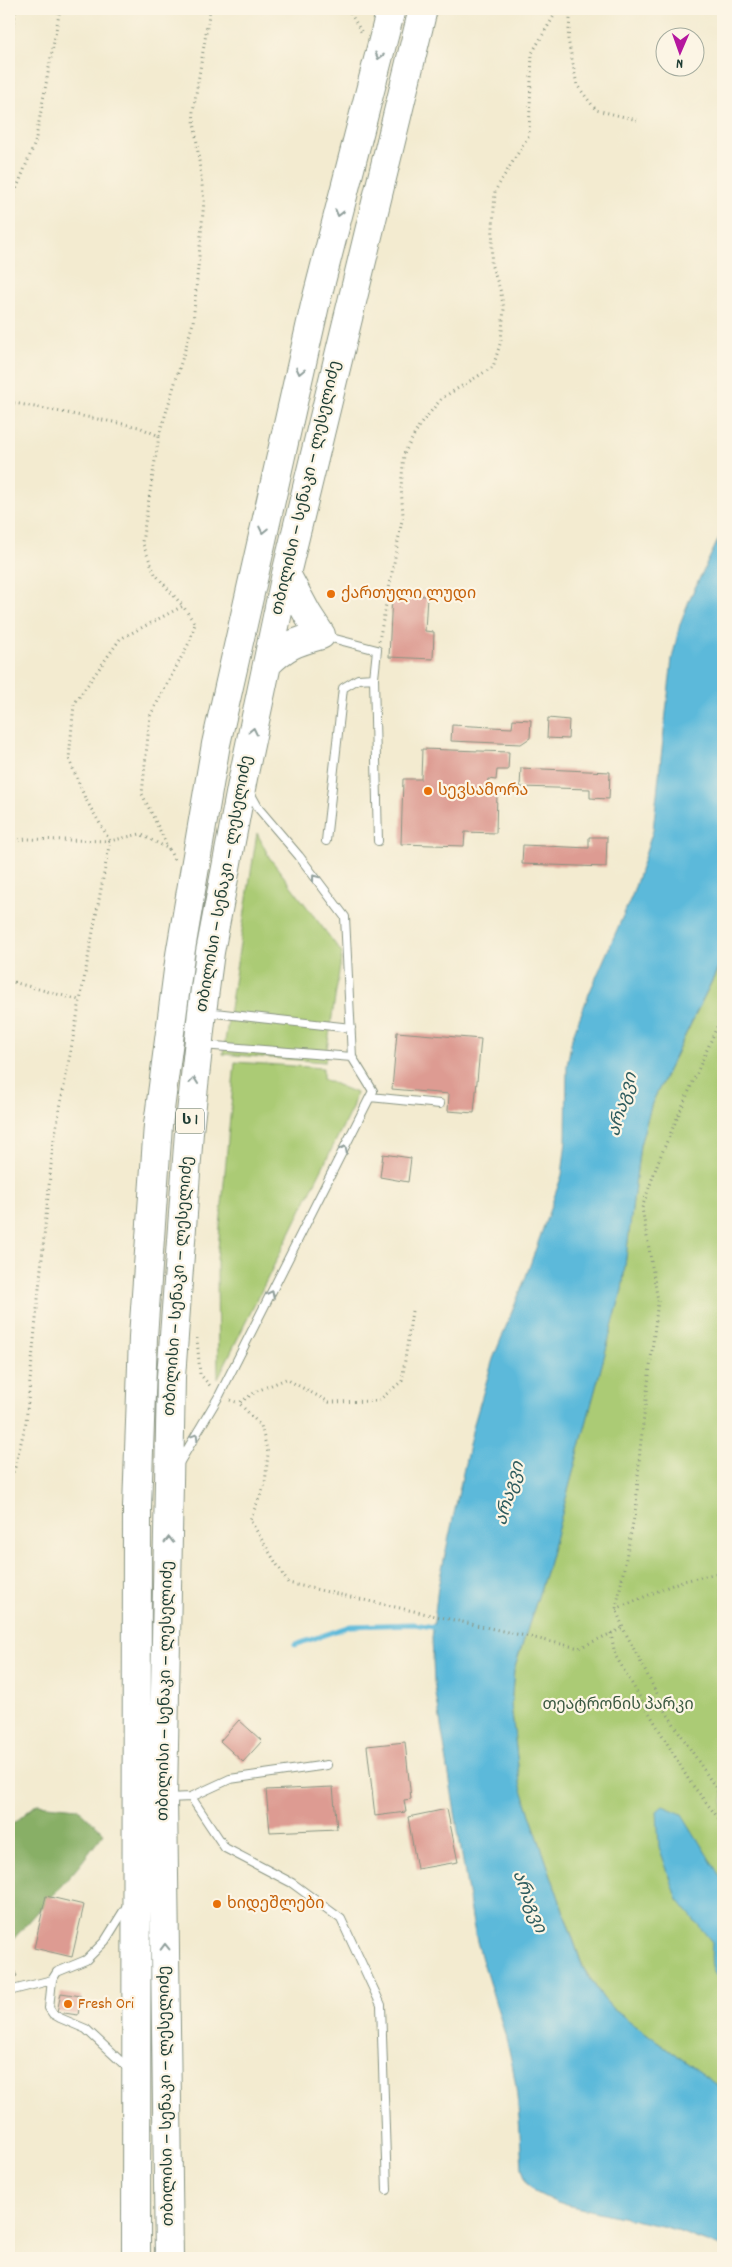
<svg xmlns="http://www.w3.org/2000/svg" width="732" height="2267" font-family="Dekko,'Noto Sans Georgian',sans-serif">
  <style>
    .green { fill: #abcb74; stroke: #658454 }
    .forest { fill: #88af66; stroke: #54764d }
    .water { fill: #5cb9da; stroke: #3e7b87 }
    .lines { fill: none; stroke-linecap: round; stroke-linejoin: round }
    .stream { stroke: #5cb9da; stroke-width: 5 }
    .building { fill: #dd9b92 }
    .lane-casing { stroke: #899482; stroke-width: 10 }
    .highway-casing { stroke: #899482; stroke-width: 30 }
    .path { stroke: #899482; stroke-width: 3; stroke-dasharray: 1 4; stroke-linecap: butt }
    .lane { stroke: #fff; stroke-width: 8 }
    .highway { stroke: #fff; stroke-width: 28 }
    .oneway { stroke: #8f9e9a }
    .food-dot { fill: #e8710a; stroke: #fcf5e5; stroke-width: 2 }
    .labels { text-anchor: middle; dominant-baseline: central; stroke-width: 4.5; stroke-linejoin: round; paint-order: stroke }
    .shield { fill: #fcf5e5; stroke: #617469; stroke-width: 1 }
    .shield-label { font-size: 15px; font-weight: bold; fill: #1f3d34 }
    .street-label { font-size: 16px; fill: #1f3d34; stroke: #fcf5e5 }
    .food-label { font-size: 16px; fill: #c56008; stroke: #fcf5e5; text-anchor: start }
    .park-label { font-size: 16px; fill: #3b5941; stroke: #fcf5e5 }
    .water-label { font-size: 18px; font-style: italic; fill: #2e5c5e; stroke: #fcf5e5 }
  </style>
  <rect width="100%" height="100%" fill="#fcf5e5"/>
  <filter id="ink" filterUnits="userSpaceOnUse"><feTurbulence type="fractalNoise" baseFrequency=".02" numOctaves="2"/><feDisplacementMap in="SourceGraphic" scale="10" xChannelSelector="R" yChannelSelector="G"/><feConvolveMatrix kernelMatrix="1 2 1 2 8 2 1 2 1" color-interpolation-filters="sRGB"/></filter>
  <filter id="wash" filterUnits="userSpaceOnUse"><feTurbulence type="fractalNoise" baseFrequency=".0096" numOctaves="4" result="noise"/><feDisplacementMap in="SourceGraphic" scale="20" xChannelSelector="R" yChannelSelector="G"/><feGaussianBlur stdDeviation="1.12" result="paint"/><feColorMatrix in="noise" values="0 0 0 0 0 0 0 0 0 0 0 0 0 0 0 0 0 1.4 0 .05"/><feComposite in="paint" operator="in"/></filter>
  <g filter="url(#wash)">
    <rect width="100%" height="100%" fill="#f3ebd0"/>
    <path class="green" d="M257 833 269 857 342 953 325 1062 223 1054Z
      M723 959V2089L613 2009 603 1998 583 1967 530 1815 520 1784 511 1705 514 1670 547 1569 622 1290 640 1145 652 1103Z
      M235 1062 323 1068V1079L356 1093 352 1108 218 1378 217 1260Z"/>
    <path class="forest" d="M37 1804 78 1808 104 1833 78 1867 9 1944V1827Z"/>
    <path class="water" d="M723 530V958L652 1103 640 1145 622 1290 547 1569 514 1670 511 1705 520 1783 530 1815 583 1968 603 1998 613 2009 723 2089V2248L666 2227 557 2203 535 2192 527 2184 522 2168C520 2135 519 2101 513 2069 504 2019 483 1973 473 1924L434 1682 432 1638 438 1587 473 1427 493 1359 525 1279 562 1175 566 1141 567 1066 572 1038 588 996 633 893 653 830 672 659 680 624 690 598Z
      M663 1806 682 1814 723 1881V1983C709 1973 711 1958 712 1942L678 1900 659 1847 657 1811Z"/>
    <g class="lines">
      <path class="stream" d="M295 1645 350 1626 414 1624 439 1628"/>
    </g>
    <g id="blocks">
      <path class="building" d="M392 594 427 596 425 631 434 632 433 659 389 657Z
        M548 718 569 720 568 739 547 738Z
        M513 719 531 720 530 738 521 744 451 741 452 725 512 728Z
        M422 749 509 752 508 770H497L496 780 488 779 487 791 497 792 496 833 465 832 464 846 401 844 403 779H421Z
        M521 768 610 772 609 799 590 798V789L520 787Z
        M589 837H607L606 867 522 864 523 845 589 848Z
        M397 1032 481 1039 474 1113 448 1111 449 1094 392 1089Z
        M383 1154 411 1158 408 1182 380 1177Z
        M239 1720 262 1741 243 1762 220 1741Z
        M405 1742 411 1799 404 1800 406 1812 375 1816 367 1746Z
        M333 1787 337 1829 270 1832 266 1790Z
        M447 1809 458 1862 417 1869 408 1817Z
        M46 1896 84 1905 72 1957 34 1948Z
        M12 1966 17 1976 9 1979V1967Z
        M61 1993 81 1996 78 2015 57 2012Z"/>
    </g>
  </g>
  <g filter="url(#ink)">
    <use href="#blocks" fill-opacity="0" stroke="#899482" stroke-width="1"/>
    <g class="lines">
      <defs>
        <path id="lane" d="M324 636 377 650 374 678 378 841
          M326 841 343 688 358 679 374 678
          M206 1012 351 1028
          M202 1045 352 1057
          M370 1097 440 1104
          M178 1465 219 1396 373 1091 352 1057 345 917 299 856 259 809 249 791
          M191 1797 225 1848 292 1883 341 1919 381 2005 387 2190
          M168 1798 191 1797 230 1779 327 1765
          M128 1904 105 1941 86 1960 57 1972 52 1980 49 2008 53 2014 60 2018 86 2029 130 2070
          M9 1991 52 1980"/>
        <path id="highway" d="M267 664C286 645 296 642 321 635L308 615 286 574
          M136 2258 137 1507 143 1337 158 1125 180 955 216 744 315 305 391 9
          M169 2258 163 1798 171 1377 189 1132 202 1012 210 952 243 778 286 574 423 9"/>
      </defs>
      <use href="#lane" class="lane-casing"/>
      <use href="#highway" class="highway-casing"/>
      <path class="path" d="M348 9 362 33
        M571 9 568 39 577 85 596 110 637 120
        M9 47 16 9
        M9 207 35 143 60 9
        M9 402 139 427 159 436 142 542 155 574 183 606 120 639 74 704 69 759 85 798 110 841 53 1145 26 1422 15 1467 9 1483
        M159 436 193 323 204 201 193 112 210 9
        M379 641 403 515 401 487 404 454 419 426 442 398 493 367 501 341 504 309 500 289 491 264 495 191 529 135 532 53 558 9
        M9 841 27 839 110 841 140 834 169 849 174 860
        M169 849 142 794 150 716 189 643 195 624 183 606
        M9 981 79 1000
        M723 1013 658 1162 642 1208 658 1301 640 1449 636 1507 616 1609 623 1628 668 1715 723 1799
        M412 1311 402 1381 378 1401 329 1402 286 1379 257 1391 239 1403 261 1426 268 1453 265 1484 250 1520 288 1583 579 1648 623 1628
        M197 1338 200 1374 211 1387
        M230 1400 239 1403
        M616 1609 679 1582 723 1572
        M611 1633 615 1655 690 1782 723 1824"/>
      <use href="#lane" class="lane"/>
      <use href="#highway" class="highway"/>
    </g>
    <defs><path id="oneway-chevron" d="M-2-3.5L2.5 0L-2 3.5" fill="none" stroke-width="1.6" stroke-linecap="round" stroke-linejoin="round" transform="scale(1.25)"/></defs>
    <g class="oneway">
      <use href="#oneway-chevron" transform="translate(379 56) rotate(104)"/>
      <use href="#oneway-chevron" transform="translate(339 213) rotate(104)"/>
      <use href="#oneway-chevron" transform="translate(300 371) rotate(103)"/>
      <use href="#oneway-chevron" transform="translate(263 530) rotate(102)"/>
      <use href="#oneway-chevron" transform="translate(253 731) rotate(-78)"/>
      <use href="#oneway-chevron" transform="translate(315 878) rotate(-127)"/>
      <use href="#oneway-chevron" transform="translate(194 1081) rotate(-84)"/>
      <use href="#oneway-chevron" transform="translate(344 1149) rotate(-63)"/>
      <use href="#oneway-chevron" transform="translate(271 1294) rotate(-63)"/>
      <use href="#oneway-chevron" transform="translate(195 1437) rotate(-59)"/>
      <use href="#oneway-chevron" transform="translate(169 1540) rotate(-89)"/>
      <use href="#oneway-chevron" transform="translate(165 1947) rotate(-91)"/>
    </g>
  </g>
  <g class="food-dot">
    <circle cx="331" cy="594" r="5"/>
    <circle cx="428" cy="791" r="5"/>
    <circle cx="217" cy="1904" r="5"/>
    <circle cx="68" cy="2004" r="5"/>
  </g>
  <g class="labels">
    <rect class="shield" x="176" y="1108.5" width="28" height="25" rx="4"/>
    <g class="shield-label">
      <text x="190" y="1121">ს 1</text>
    </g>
    <g class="street-label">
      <text transform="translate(307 488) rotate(-77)">თბილისი — სენაკი — ლესელიძე</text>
      <text transform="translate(225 884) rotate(-80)">თბილისი — სენაკი — ლესელიძე</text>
      <text transform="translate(179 1286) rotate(-86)">თბილისი — სენაკი — ლესელიძე</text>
      <text transform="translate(166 1691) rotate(-89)">თბილისი — სენაკი — ლესელიძე</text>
      <text transform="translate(167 2096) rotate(-91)">თბილისი — სენაკი — ლესელიძე</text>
    </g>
    <g class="food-label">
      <text x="341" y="594">ქართული ლუდი</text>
      <text x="438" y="791">სევსამორა</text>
      <text x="227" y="1904">ხიდეშლები</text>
      <text x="78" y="2004">Fresh Ori</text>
    </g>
    <g class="park-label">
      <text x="618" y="1705">თეატრონის პარკი</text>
    </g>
    <g class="water-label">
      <text transform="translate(624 1105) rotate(-74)">არაგვი</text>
      <text transform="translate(511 1494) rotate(-74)">არაგვი</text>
      <text transform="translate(528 1902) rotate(69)">არაგვი</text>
    </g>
  </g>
  <rect width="732" height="2267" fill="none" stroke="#fcf5e5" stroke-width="30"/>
  <g transform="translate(680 52) rotate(182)"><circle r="24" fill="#fcf5e5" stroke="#a4ab9e"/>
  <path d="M0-4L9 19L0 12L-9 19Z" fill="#b5179e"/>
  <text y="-8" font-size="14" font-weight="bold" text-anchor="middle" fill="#1f3d34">N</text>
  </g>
</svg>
